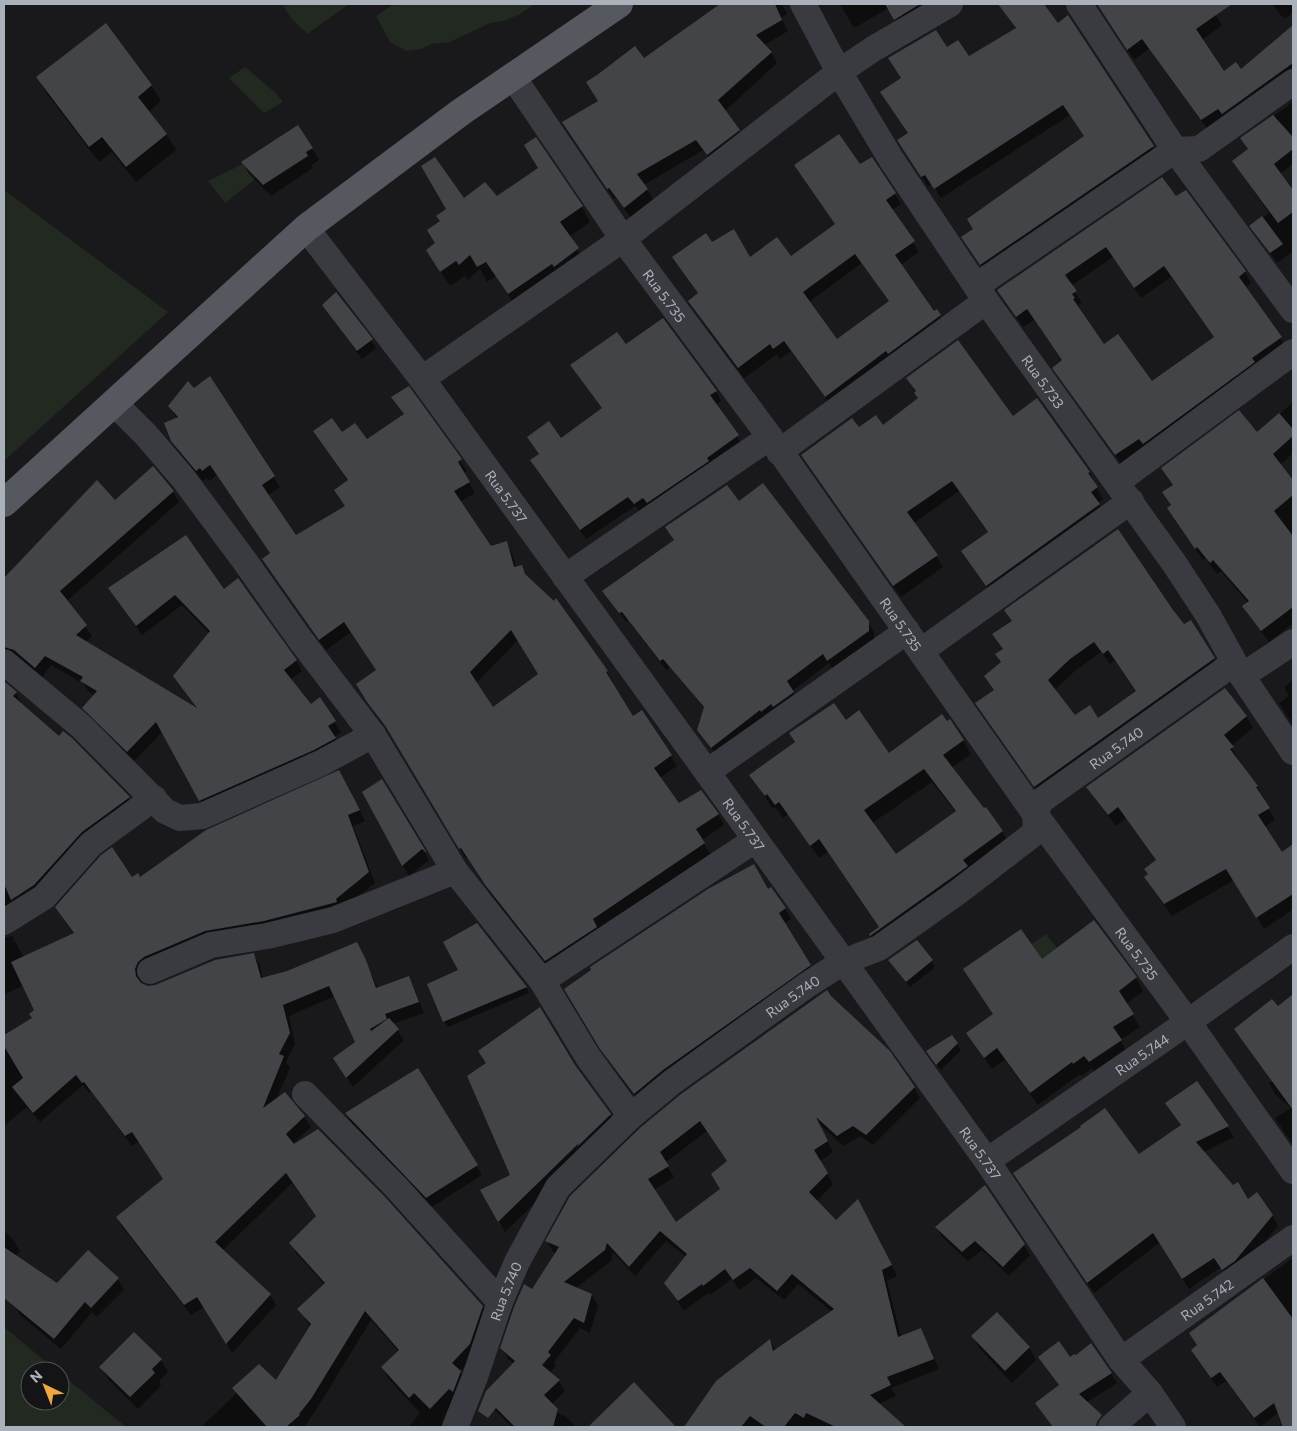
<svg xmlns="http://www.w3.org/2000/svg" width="1297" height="1431" font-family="Commissioner,sans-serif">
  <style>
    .green { fill: #212921 }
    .shadow { fill: #0007; fill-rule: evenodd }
    .building { fill: #434448; fill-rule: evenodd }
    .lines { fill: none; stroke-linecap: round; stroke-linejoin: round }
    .street { stroke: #3a3b40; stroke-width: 26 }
    .primary { stroke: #56585f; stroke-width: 28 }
    .labels { text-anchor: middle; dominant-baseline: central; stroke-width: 4; stroke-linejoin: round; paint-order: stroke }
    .street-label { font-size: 14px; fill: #abb1ba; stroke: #141416 }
  </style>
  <rect width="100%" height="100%" fill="#19191b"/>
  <path class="green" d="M284 4H349L307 34 291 18 283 5Z
    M394 4H535L520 14 504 21 490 23 450 42 431 44 421 49 406 51 390 42 376 16Z
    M245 67 276 93 283 102 264 113 229 78Z
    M253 159 264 172 225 203 208 181Z
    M4 190 168 312 4 461Z
    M1046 934 1067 960 1002 964Z
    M4 1327 57 1371H30V1401H60V1373L126 1427H4Z"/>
  <path class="shadow" d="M722 4H782L787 14 781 18 788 31 764 45 771 52 777 63 725 111 745 141 714 165 703 150 644 185 654 201 631 218 616 198 614 199 570 133 599 102 644 60Z
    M840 4H941L900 29 889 8 854 28Z
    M1009 4H1042L1057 25 1068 17 1159 157 987 274 969 247 1085 137 1070 115 941 198 932 184 928 187 905 151 909 134 947 49 968 57 1016 29 1003 8Z
    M1098 4H1226L1214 12 1222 25 1202 40 1224 72 1240 71 1293 27V79L1208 130 1149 49 1134 60Z
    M1272 4H1293V13L1284 19Z
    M37 77 151 85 161 101 149 112 166 134 176 150 136 182 112 152 99 162 47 94Z
    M1293 102V164L1280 174 1293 192V251L1277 263 1251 226 1269 213 1233 161 1248 150 1242 139Z
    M312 148 319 160 311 165 313 168 271 196 249 174 242 162Z
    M872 158 901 204 891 210 919 252 900 265 934 313 936 311 946 326 831 406 791 351 780 359 777 354 744 378 695 311 689 301 699 294 674 258 712 243 749 259 791 258 836 225 795 166H860ZM862 263 890 302 837 341 809 302Z
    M1185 191 1245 272 1251 283 1245 288 1287 349 1122 465 1060 379 1063 361 1034 320 1023 327 998 290 1176 198ZM1113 257 1141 298 1171 277 1215 338 1151 383 1104 346 1079 310 1080 309 1078 305 1082 303 1071 286Z
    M497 198 582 207 590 222 569 237 587 264 517 309 496 276 487 282 480 269 468 280 465 276 450 286 436 265V244L441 221 464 199Z
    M323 305 371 340 376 348 362 359Z
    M625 346 716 391 721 401 716 405 743 446 641 513 635 506 586 539 537 470 561 440 603 409 577 375Z
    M209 378 280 487 268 495 296 536 346 507 348 481 315 432 342 434 367 441 404 415 393 397 408 388 467 471 463 473 475 493 459 502 490 547 506 542 512 553 517 568 521 567 528 578 554 602 556 600 607 672 613 682 611 683 633 718 642 712 677 766 660 778 679 804 718 814 724 825 702 840 710 854 598 930 552 971 493 897 468 858 466 859 394 738 375 713 358 685 377 671 351 632 326 650 263 560 271 553 217 475 209 481 206 478 203 481 179 452 172 441 177 419 169 406ZM518 640 539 675 493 709 476 683Z
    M908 378 1012 418 1089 472 1103 499 1098 503 1106 516 994 596 969 562 988 533 959 491 914 523 943 567 901 597 802 455 858 429 883 427 919 398Z
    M1293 402V453L1280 465 1293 482V623L1269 642 1251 618 1248 603 1221 571 1217 574 1205 558 1203 560 1175 520 1172 506 1173 486 1162 469 1257 434Z
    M173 492 179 502 67 601 92 636 86 642 198 710 174 676 210 634 182 605 142 635 110 589 224 591 296 660 302 671 290 680 310 705 320 699 341 732 334 737 341 749 206 811 162 732 134 761 90 719 84 708 95 696 88 691 84 684 51 665 42 678 4 659V580L24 558 115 502Z
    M739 503 868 622 874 632V640L834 670 829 663 792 691 798 702 717 756 698 729 705 709 670 667 666 670 628 620 626 622 604 592Z
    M1013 622 1184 626 1190 622 1220 669 1041 797 983 713 995 691 985 677 1002 663 1004 650ZM1101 652 1110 664 1114 660 1137 692 1098 719 1075 717 1054 690 1076 670Z
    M1293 680V725L1279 703 1289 696 1284 687Z
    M4 683 16 693 21 704 129 798 135 808 4 919Z
    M1246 716 1253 728 1231 746 1239 760 1238 761 1257 786 1264 798 1263 799 1275 820 1265 827 1282 854 1293 846V912L1292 910 1264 929 1234 880 1172 916 1145 878 1149 875 1157 862 1126 818 1116 826 1095 799 1088 787Z
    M845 721 889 755 963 740 971 754 951 768 1002 831 1010 845 878 948 870 935 880 928 828 852 819 858 788 814 783 818 775 807 773 809 751 775ZM932 782 956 812 895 856 872 823Z
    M382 781 429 860 409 876 403 865Z
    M345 782 365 821 353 826 375 883 341 910 143 973 141 980V984L148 987 156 986 254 955 260 965 263 978 362 954 378 989 408 977 414 988 424 1013 393 1024 404 1040 353 1087 341 1069 357 1043 335 996 289 1016 295 1044 286 1062 290 1068 276 1100 284 1094 304 1117 311 1127 289 1147 482 1306 488 1317 476 1355 460 1371 466 1383 449 1427H409L420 1413 388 1378 382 1367 399 1352 371 1320 316 1410 304 1427H201L236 1394 233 1388 276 1382 311 1327 299 1309 325 1285 297 1254 291 1243 317 1217 292 1183 222 1251 270 1295 276 1305 232 1353 204 1307 191 1315 123 1228 117 1217 164 1180 139 1142 132 1146 91 1092 89 1093 83 1085 40 1122 27 1107 4 1126V1037L33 1019 36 1010 24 985 4 995V938L12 936 24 958 74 934 63 918 132 879 140 878Z
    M768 890 785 908 791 919 784 924 816 976 641 1104 608 1060 593 971Z
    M1094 921 1136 978 1143 991 1126 1004 1140 1027 1120 1040 1128 1053 1097 1074 1092 1068 1081 1076 1080 1074 1038 1105 1005 1060 992 1069 975 1045 994 1015 1042 961Z
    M917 941 935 967 910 987 893 966Z
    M526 987 529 993 448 1027 444 1021Z
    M1293 996V1145L1275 1118 1291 1108 1275 1094 1269 1083 1272 1081 1277 1008Z
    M951 1036 961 1050 941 1070 931 1057Z
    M574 1065 617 1126 583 1156 505 1232 482 1191 511 1175Z
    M418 1070 482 1175 432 1207 352 1123 346 1114Z
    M1197 1083 1234 1137 1203 1152 1233 1187 1248 1200 1272 1215 1278 1226 1241 1271 1229 1279 1221 1267 1189 1289 1159 1243 1094 1293 1021 1184 1139 1156 1181 1126 1173 1113Z
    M914 1087 920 1098 873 1145 860 1136 843 1146 818 1123 833 1152 820 1161 833 1184 816 1202 836 1222 864 1211 897 1276 887 1281 901 1337 920 1329 939 1369 891 1388 896 1396 879 1404 904 1427H758L756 1426 755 1427H685L717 1382 770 1341 776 1351 832 1312 798 1284 784 1300 756 1278 739 1290 732 1279 710 1295 708 1293 684 1311 665 1283 686 1257 666 1241 635 1276 613 1252 611 1261 576 1288 592 1295 598 1306 590 1333 580 1328 554 1362 556 1366 550 1373 559 1381 565 1391 552 1404 561 1416 563 1414 576 1427H512L491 1406 514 1364 508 1359 502 1348 533 1291 556 1253 553 1252 547 1241 642 1128ZM707 1131 728 1161 721 1189 676 1224 654 1190 674 1177 665 1163Z
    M936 1227 1024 1245 1030 1255 1009 1276 982 1250 968 1261 942 1237Z
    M4 1230 14 1241 20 1251 16 1256 57 1284 118 1279 124 1290 97 1317 92 1312 61 1349 21 1316 15 1306 17 1303 4 1293Z
    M1293 1258V1427H1285L1279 1412 1260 1427 1226 1381 1217 1387 1198 1359V1346L1190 1333Z
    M973 1337 1029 1347 1036 1360 1012 1383 980 1349Z
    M1040 1357 1070 1359 1111 1373 1117 1383 1087 1402 1094 1409 1100 1419 1093 1427H1053L1037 1403 1060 1386Z
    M161 1360 168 1372 159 1381 161 1386 138 1409 108 1379 101 1367Z
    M634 1384 674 1427H589Z"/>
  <path class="building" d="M720 4H775L782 20 756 35 772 52 718 100 740 130 707 155 696 140 637 174 648 189 624 208 609 188 607 189 562 122 598 101 586 82 597 75 635 46 644 58Z
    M885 4H920L894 20Z
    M998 4H1044L1058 23 1068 15 1154 146 980 265 961 237 973 229 967 219 1084 136 1063 105 934 189 925 175 921 177 897 140 908 133 880 92 901 78 888 58 936 30 947 47 958 40 969 56 1016 28Z
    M1097 4H1232L1196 29 1224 71 1236 62 1241 69 1293 25V63L1222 114 1218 109 1201 120 1142 39 1127 50Z
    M106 23 152 85 138 97 167 134 126 167 102 137 89 147 36 77Z
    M1273 115 1293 137V149L1274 164 1293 190V212L1278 223 1232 161 1248 149 1240 138Z
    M298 125 313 148 306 152 308 156 263 185 241 162Z
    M839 134 860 164 872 157 896 193 886 200 915 241 895 255 934 311 937 309 941 315 888 354 886 351 825 397 784 341 773 349 770 344 738 368 688 301 698 293 672 257 706 233 712 242 734 229 750 257 777 237 791 256 835 224 794 165ZM855 254 889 301 837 339 803 292Z
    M536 137 583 206 560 222 579 248 554 267 552 264 508 294 486 262 477 267 470 255 459 265 456 261 440 272 426 250 435 243 427 230 440 221 436 216 446 209 421 166 435 157 464 198 485 182 497 196 538 168 524 145Z
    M1162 177 1176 196 1186 190 1246 271 1239 277 1282 337 1252 358 1255 362 1143 444 1139 439 1115 455 1052 368 1062 360 1027 309 1016 317 997 290ZM1106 247 1134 288 1164 266 1214 337 1152 381 1118 334 1104 344 1073 299 1075 298 1072 294 1077 291 1065 275Z
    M1262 216 1283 244 1270 253 1249 226Z
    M336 292 373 339 357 351 322 305Z
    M663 318 717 391 710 395 739 435 707 458 709 461 647 503 643 498 634 504 628 497 580 530 530 460 539 454 527 437 549 421 561 438 602 408 570 365 617 332 626 344Z
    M958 340 1013 416 1037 398 1090 472 1088 473 1098 487 1091 492 1100 504 986 586 961 551 988 532 952 481 907 512 938 555 893 586 801 455 852 418 859 427 876 415 883 425 918 398 914 393 916 391 906 378Z
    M210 376 275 476 262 485 296 535 345 506 334 490 348 480 313 431 332 418 342 432 355 423 367 439 404 414 391 397 409 386 462 459 458 462 470 482 454 491 491 546 507 541 514 567 522 565 525 574 554 601 556 598 608 671 606 672 633 716 642 710 672 755 654 768 679 803 701 790 719 814 696 829 705 843 593 919 597 927 545 961 486 886 461 848 459 849 386 727 367 702 356 684 376 670 344 622 319 640 262 559 270 553 210 465 202 471 200 468 196 471 171 441 164 423 178 417 168 406 188 381 194 388ZM511 630 538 674 493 707 470 672Z
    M1239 410 1257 432 1279 413 1293 429V436L1273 454 1293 480V495L1274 511 1293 536V607L1261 631 1242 606 1249 601 1213 560 1210 563 1197 547 1195 549 1167 508 1171 505 1162 492 1173 485 1161 468Z
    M153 466 174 491 60 591 87 625 76 635 197 708 173 676 210 631 175 595 136 626 108 588 186 535 224 589 238 578 297 660 284 670 311 704 320 697 336 721 328 726 336 738 314 750 199 801 156 722 127 752 82 708 97 691 80 681 83 677 45 656 35 668 14 650 4 647V578L97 480 115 500Z
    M763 483 869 621V631L827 661 823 654 787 681 794 692 773 707 771 704 761 712 760 710 711 748 697 730 704 707 663 659 660 661 622 612 619 613 602 591 674 540 665 527 727 485 739 501Z
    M1118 529 1173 610 1184 624 1191 620 1215 658 1034 787 975 703 994 690 984 676 1001 662 995 654 1003 649 992 634 1012 621 1004 610ZM1094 642 1103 654 1108 650 1136 691 1098 718 1090 705 1075 715 1048 680 1070 659Z
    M4 681 17 692 13 696 59 736 63 731 72 738 130 797 82 832 34 885 11 900 4 884Z
    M1225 688 1247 716 1224 735 1234 747 1230 749 1258 786 1256 787 1270 808 1258 815 1282 852 1293 844V894L1256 918 1226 869 1164 904 1144 877 1148 874 1144 869 1156 860 1118 807 1108 815 1086 787Z
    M834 703 846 720 859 710 889 753 942 714 947 721 950 719 964 740 943 755 984 808 986 807 1003 831 963 860 968 866 870 936 869 934 879 927 819 839 810 846 779 802 775 805 767 794 765 796 749 775 795 742 789 733ZM924 769 956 811 896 854 864 810Z
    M339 770 360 810 348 815 369 872 336 899 337 902 264 921 205 931 144 957 138 962 135 969 136 976 141 983 148 986 155 985 215 960 254 953 261 978 287 971 357 942 366 960 376 988 409 976 419 1002 385 1014 387 1019 370 1029 371 1031 389 1018 399 1029 346 1078 333 1058 355 1042 329 986 283 1005 290 1033 279 1054 284 1056 263 1108 285 1092 305 1116 286 1134 294 1144 318 1129 386 1198 483 1306 470 1344 452 1363 461 1371 453 1392 449 1389 430 1409 414 1393 409 1398 381 1367 399 1350 365 1311 311 1399 299 1414 300 1415 286 1427H267L232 1388 259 1364 276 1380 311 1324 297 1309 325 1283 289 1243 316 1216 286 1173 215 1242 271 1294 226 1344 197 1297 184 1305 116 1217 163 1179 132 1132 125 1136 84 1082 82 1083 76 1075 33 1113 12 1087 23 1078 4 1046V1035L32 1018 29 1014 34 1010 11 962 74 933 55 907 101 855 112 847 132 877 138 873 140 877 206 830Z
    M382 779 427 853 422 849 402 866 362 792Z
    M754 864 768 889 771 887 786 908 779 913 811 965 663 1070 634 1094 600 1049 564 989 591 970 590 967 708 889Z
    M1094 920 1137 977 1119 991 1134 1014 1113 1027 1122 1040 1089 1062 1084 1056 1073 1064 1072 1062 1030 1093 997 1048 984 1058 966 1033 993 1014 963 969 1021 929 1042 959Z
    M477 923 527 987 443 1022 427 984 458 970 443 942Z
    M917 940 933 960 906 982 888 960Z
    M827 990 831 996 890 1051 915 1087 866 1135 853 1126 837 1136 816 1117 828 1141 814 1150 828 1173 809 1192 836 1220 858 1199 892 1265 882 1270 898 1337 921 1328 934 1359 887 1377 891 1385 870 1395 906 1427H836L806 1413 804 1418 795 1413 784 1427H766L750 1416 741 1427H684L716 1381 770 1339 773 1351 834 1309 792 1274 777 1291 750 1268 733 1280 725 1269 703 1286 702 1284 678 1301 664 1283 687 1254 660 1231 629 1267 607 1243 605 1250 564 1282 592 1294 584 1323 574 1318 548 1352 551 1355 542 1365 560 1380 544 1395 558 1409 553 1427H515L496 1408 488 1418 478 1411 486 1391 515 1361 500 1348 514 1307 524 1284 532 1289 559 1247 545 1241 570 1196 641 1127 681 1094ZM700 1121 727 1161 711 1174 720 1189 676 1222 648 1179 669 1166 660 1152Z
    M1293 994V1110L1234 1029 1272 999 1278 1006Z
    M540 1007 575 1065 611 1114 577 1147 579 1143 498 1222 480 1190 510 1175 467 1076 486 1063 478 1051Z
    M952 1035 958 1043 936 1065 926 1051Z
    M418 1068 478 1165 426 1198 345 1113Z
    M1197 1081 1229 1126 1196 1142 1233 1185 1238 1182 1248 1199 1257 1192 1273 1215 1235 1261 1222 1270 1214 1258 1182 1279 1153 1233 1087 1283 1013 1173 1081 1127 1080 1126 1105 1108 1139 1154 1181 1125 1165 1103Z
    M985 1185 1025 1244 1003 1267 975 1241 962 1252 935 1227Z
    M4 1247 57 1283 88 1250 119 1278 91 1308 85 1302 54 1339 4 1298Z
    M1263 1278 1293 1319V1427H1283L1274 1403 1254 1418 1220 1372 1211 1378 1191 1350 1197 1345 1189 1333Z
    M997 1312 1030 1347 1005 1371 971 1336Z
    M134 1332 162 1359 152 1369 155 1373 130 1397 99 1367Z
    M1059 1341 1070 1357 1074 1354 1076 1355 1091 1343 1112 1373 1079 1394 1102 1415 1097 1422 1096 1427H1053L1035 1403 1059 1385 1038 1357Z
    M634 1382 676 1427H588Z"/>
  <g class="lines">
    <g class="street">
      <path id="s1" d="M803 4 839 72 891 159 986 301 1174 563 1208 615 1242 676 1293 752"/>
      <path d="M1079 4 1175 150 1293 310"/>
      <path id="s2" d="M513 77 623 239 770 437 1035 814 1188 1022 1293 1171"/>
      <path id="s3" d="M306 228 422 379 707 772 987 1161 1121 1360 1150 1393 1173 1427"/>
      <path d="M976 286 1175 150 1199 149 1293 82"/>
      <path d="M422 379 623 239 839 72 873 49 950 4"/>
      <path d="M114 403 146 435 183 478 244 560 299 638 373 735 455 871 542 981 588 1057 631 1116"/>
      <path d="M779 452 986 301"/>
      <path d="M1117 482 1293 352"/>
      <path d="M565 577 770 437"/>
      <path d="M921 651 1131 501"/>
      <path d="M4 662 82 727 165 811 180 818 202 816 321 763 373 735"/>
      <path d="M1242 676 1293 642"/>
      <path d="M707 772 907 631"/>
      <path d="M4 922 44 897 91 844 154 798"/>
      <path d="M150 971 211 945 267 936 333 920 455 871"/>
      <path d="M542 981 755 840"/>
      <path d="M305 1094 397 1188 500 1302"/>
      <path id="s4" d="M987 1161 1188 1022 1293 947"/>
      <path id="s5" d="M1121 1360 1293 1238"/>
      <path id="s6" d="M455 1427 475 1377 500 1302 517 1262 558 1187 631 1116 672 1082 807 985 843 962 879 948 958 892 1036 832C1035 820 1034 810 1042 800L1234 663"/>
      <path d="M1111 1427 1150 1393"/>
    </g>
    <path class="primary" d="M4 503 306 228 461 112 619 4"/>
  </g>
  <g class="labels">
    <g class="street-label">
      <text stroke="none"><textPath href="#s2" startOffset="266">Rua 5.735</textPath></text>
      <text stroke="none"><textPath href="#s1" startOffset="448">Rua 5.733</textPath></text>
      <text stroke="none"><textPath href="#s3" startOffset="335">Rua 5.737</textPath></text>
      <text stroke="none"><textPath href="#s2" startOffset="671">Rua 5.735</textPath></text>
      <text stroke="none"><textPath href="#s6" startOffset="984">Rua 5.740</textPath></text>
      <text stroke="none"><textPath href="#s3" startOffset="740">Rua 5.737</textPath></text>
      <text stroke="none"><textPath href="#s2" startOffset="1076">Rua 5.735</textPath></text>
      <text stroke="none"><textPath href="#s6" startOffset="565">Rua 5.740</textPath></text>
      <text stroke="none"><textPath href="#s4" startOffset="188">Rua 5.744</textPath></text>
      <text stroke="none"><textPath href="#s3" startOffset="1145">Rua 5.737</textPath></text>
      <text stroke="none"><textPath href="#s6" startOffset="145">Rua 5.740</textPath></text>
      <text stroke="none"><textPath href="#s5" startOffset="105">Rua 5.742</textPath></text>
    </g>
  </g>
  <rect width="1297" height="1431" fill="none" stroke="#abb1ba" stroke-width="10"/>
  <g transform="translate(45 1386) rotate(317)"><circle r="24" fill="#141416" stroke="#505358"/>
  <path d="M0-4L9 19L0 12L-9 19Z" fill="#eda93f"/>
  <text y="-8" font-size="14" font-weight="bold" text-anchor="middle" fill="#abb1ba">N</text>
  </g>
</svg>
